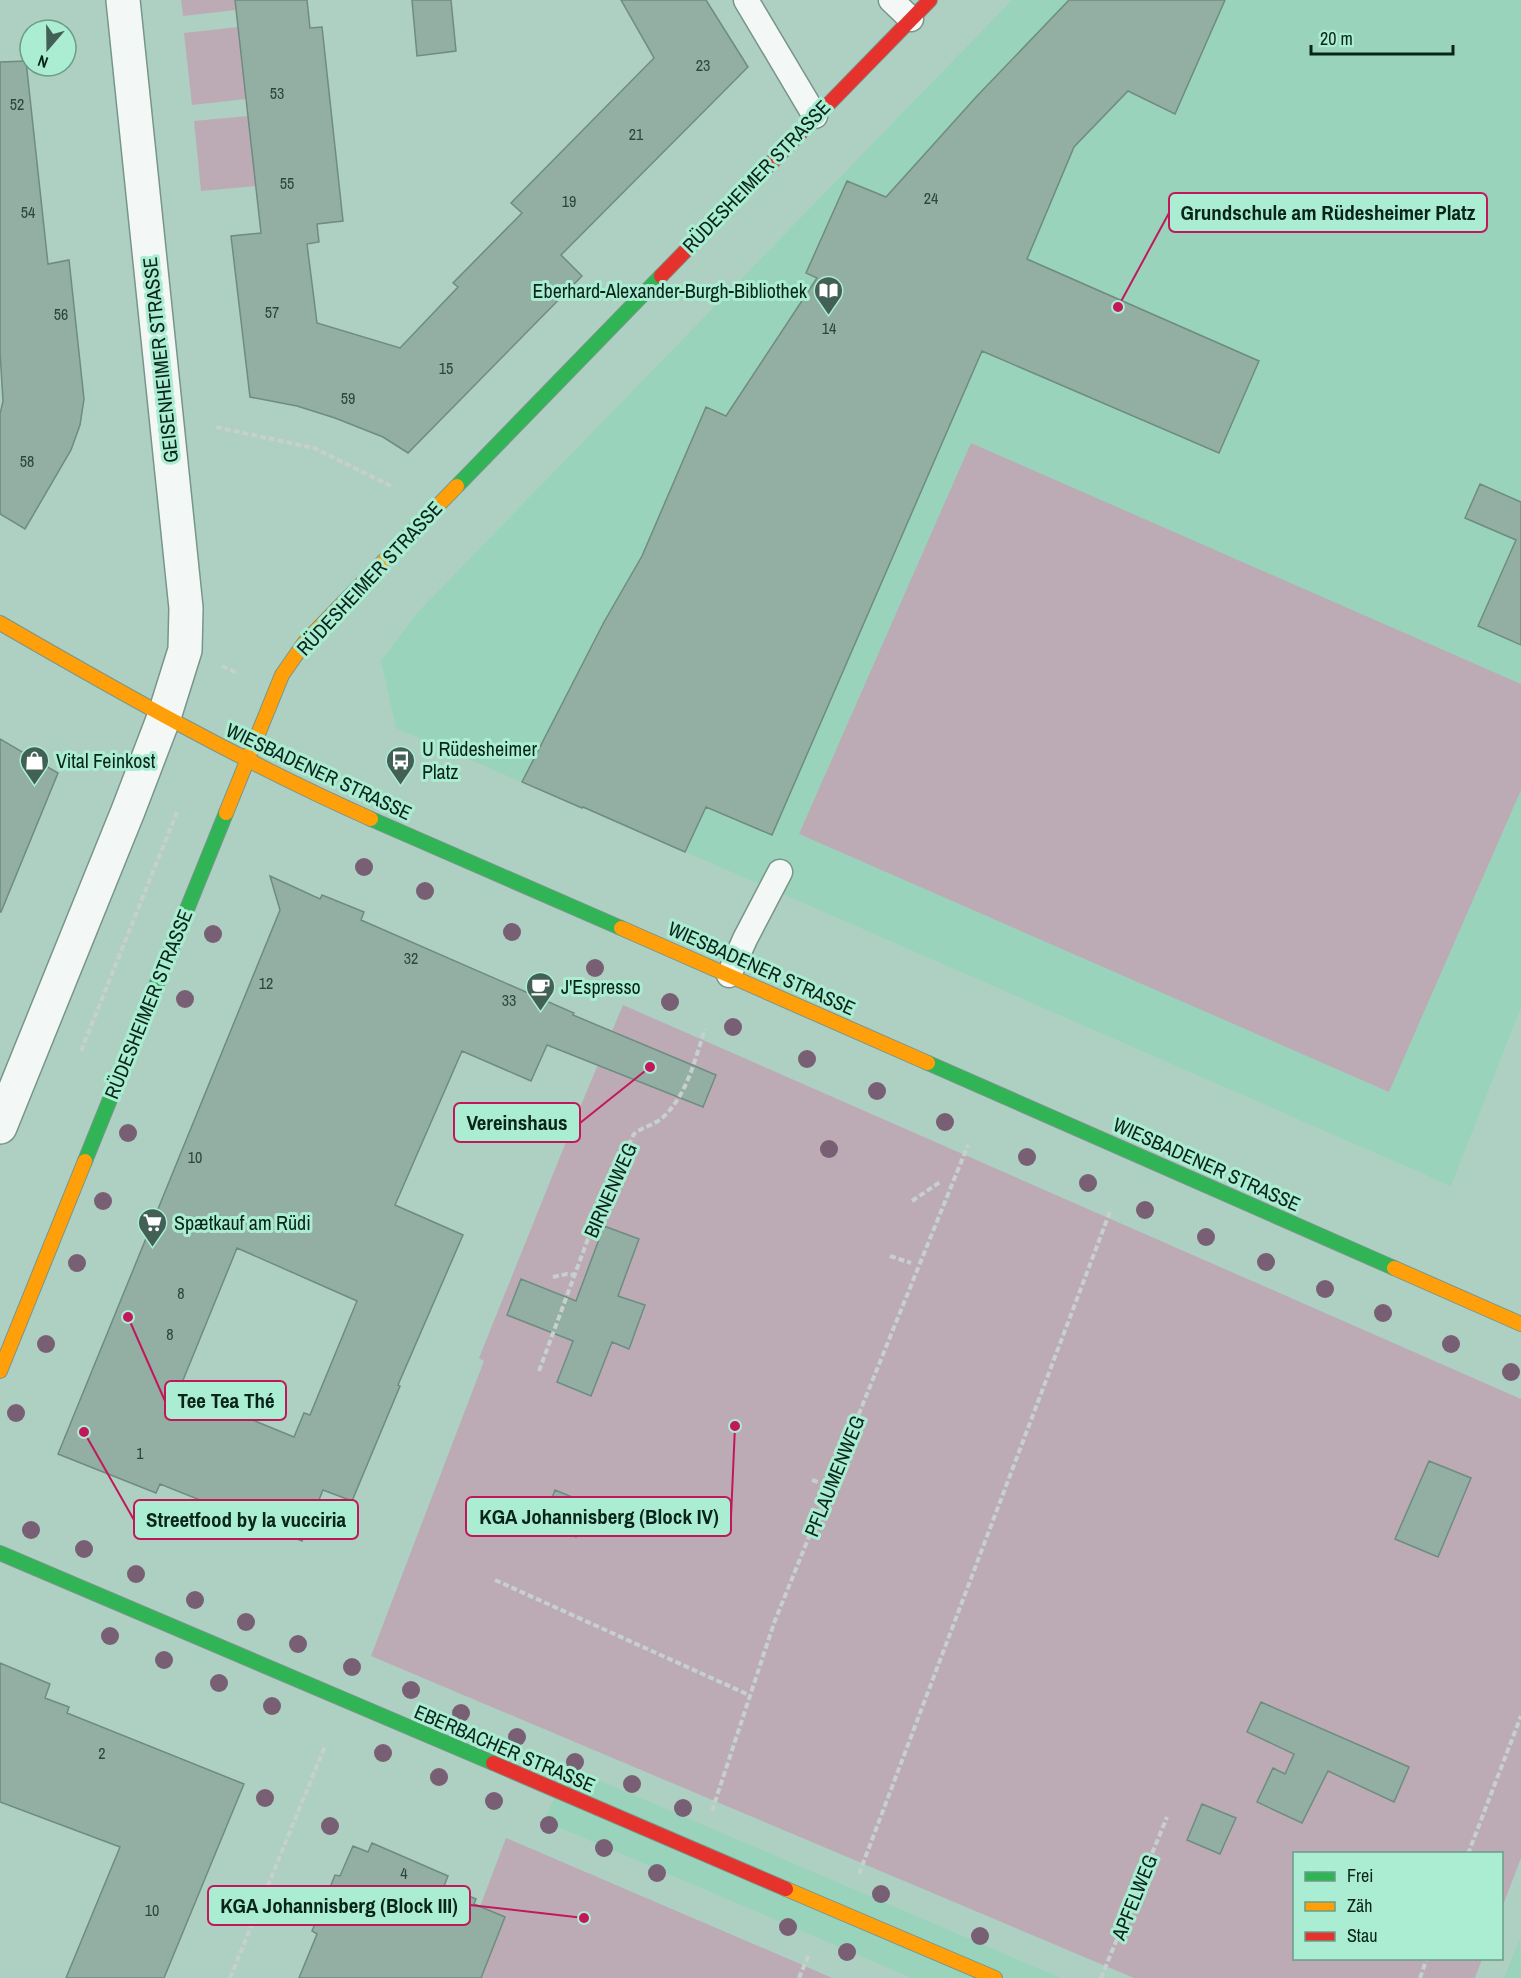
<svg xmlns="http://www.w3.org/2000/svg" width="1521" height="1978" font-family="'Archivo Narrow',sans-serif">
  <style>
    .built { fill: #9ad3bc }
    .green { fill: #bcabb5 }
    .building { fill: #93aea3; stroke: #6f8c81; stroke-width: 1.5; fill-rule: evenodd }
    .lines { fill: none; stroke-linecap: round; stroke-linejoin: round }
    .lane-casing { stroke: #79958a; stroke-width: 27 }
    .street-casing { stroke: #79958a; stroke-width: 36 }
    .fast-casing { stroke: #79958a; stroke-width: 16 }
    .slow-casing { stroke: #79958a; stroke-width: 16 }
    .jam-casing { stroke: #79958a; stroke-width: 16 }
    .path { stroke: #c6d0cc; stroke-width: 4; stroke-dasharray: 6 3; stroke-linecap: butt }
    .lane { stroke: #f3f8f6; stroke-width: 24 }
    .street { stroke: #f3f8f6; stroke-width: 33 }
    .fast { stroke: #30b455; stroke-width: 14 }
    .slow { stroke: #ff9f0a; stroke-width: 14 }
    .jam { stroke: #e5322d; stroke-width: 14 }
    .tree { fill: #795f74 }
    .labels { text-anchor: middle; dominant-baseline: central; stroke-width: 6; stroke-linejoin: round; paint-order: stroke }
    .number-label { font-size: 16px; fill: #2c463d }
    .street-label { font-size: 20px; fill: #09241b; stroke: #abedd2 }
    .poi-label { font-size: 20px; fill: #09241b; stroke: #abedd2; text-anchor: start }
    .leader { fill: none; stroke: #c2185b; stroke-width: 2 }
    .callout-dot { fill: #c2185b; stroke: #abedd2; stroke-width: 2 }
    .callout { fill: #abedd2; stroke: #c2185b; stroke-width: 2 }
    .callout-label { font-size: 21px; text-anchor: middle; font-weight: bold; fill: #09241b }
  </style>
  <rect width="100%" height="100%" fill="#add0c2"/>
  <path class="built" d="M1012 0H1521V1007L1451 1186 762 885 396 728 381 661 417 613Z
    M568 1767 1061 1978H912L544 1821Z
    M1520 1938 1521 1978H1504Z"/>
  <path class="green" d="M181 0H235L236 10 183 16Z
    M238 27 246 99 192 105 184 33Z
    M248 116 256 186 201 191 194 121Z
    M971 443 1521 684V790L1389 1092 799 834Z
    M623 1005 1521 1399V1858L1502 1908V1854H1294V1958L1482 1959 1475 1978H1134L371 1656 484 1361 479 1358 576 1117Z
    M506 1838 798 1963 832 1978H453Z"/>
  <path class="building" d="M235 0H307L310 28 322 27 343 221 317 224 319 242 307 244 317 323 400 348 458 287 453 283 522 213 511 203 654 58 621 0H706L748 67 561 255 582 276 408 453 383 437 335 418 297 406 250 397 231 236 261 233Z
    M412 0H451L456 51 417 56Z
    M1069 0H1225L1175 114 1128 91 1074 147 1027 259 1259 361 1219 453 982 351 772 835 706 807 685 852 583 807 582 808 522 782 604 622 642 556 706 407 726 416 817 278 806 273 847 181 886 197 977 96Z
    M26 61 48 264 69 260 84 399 80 425 71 450 25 529 0 514V414L3 401 0 352V62Z
    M1480 484 1521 502V645L1478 626 1516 540 1465 518Z
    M0 739 58 773 1 912H0Z
    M270 876 320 899 322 895 364 912 361 920 574 1013 573 1015 716 1075 703 1107 547 1045 531 1081 462 1051 395 1205 463 1235 398 1385 400 1386 352 1501 323 1490 302 1541 160 1484 156 1493 58 1454 280 910ZM237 1248 357 1301 310 1415 304 1413 294 1437 179 1390Z
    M604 1226 639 1239 618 1296 645 1305 629 1349 612 1342 591 1396 557 1382 573 1341 507 1315 521 1279 576 1301Z
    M1429 1461 1471 1478 1438 1557 1395 1539Z
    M555 1490 589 1504 576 1537 542 1524Z
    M0 1663 50 1684 45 1698 69 1707 67 1713 244 1784 164 1978H66L120 1847 0 1802Z
    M1261 1702 1409 1767 1394 1802 1328 1771 1302 1823 1257 1802 1273 1768 1285 1774 1294 1754 1247 1732Z
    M1202 1804 1236 1818 1220 1854 1187 1840Z
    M372 1843 448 1876 444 1886 476 1899 474 1904 505 1917 481 1978H299L317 1934 312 1931 335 1875 340 1876 353 1846 368 1852Z"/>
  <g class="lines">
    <defs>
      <path id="lane" d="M746 0 815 116
        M891 0 911 19
        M729 975 745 939 780 872"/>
      <path id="street" d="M0 1127 128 811 164 717 185 650 186 608 123 0"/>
      <path id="fast" d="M457 486 661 276
        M371 819 621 928
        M928 1063 1394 1268
        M85 1161 226 813
        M0 1553 493 1763"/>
      <path id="slow" d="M0 623C121 693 243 762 371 819
        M226 813 282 675 305 642 457 486
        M621 928 928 1063
        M1394 1268 1521 1324
        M0 1371 85 1161
        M786 1889 995 1978"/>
      <path id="jam" d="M661 276 930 0
        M493 1763 786 1889"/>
    </defs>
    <use href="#lane" class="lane-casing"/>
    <use href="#street" class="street-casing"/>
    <use href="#fast" class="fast-casing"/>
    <use href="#slow" class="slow-casing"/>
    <use href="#jam" class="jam-casing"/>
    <path class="path" d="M216 427 314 448 391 486
      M222 666 237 673
      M401 785 408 769
      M81 1051 177 812
      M912 1201 940 1182
      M890 1256 911 1263
      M553 1277 567 1274 575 1275
      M539 1371 605 1193 634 1134C642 1127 654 1125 662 1118 687 1096 695 1059 705 1029
      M812 1480 821 1483
      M495 1580 749 1695
      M712 1811 774 1623 968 1145
      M1468 1854 1521 1716
      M859 1874 1111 1209
      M230 1978 325 1746
      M799 1978 809 1954
      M1101 1978 1167 1817
      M1420 1978 1427 1958"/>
    <use href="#lane" class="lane"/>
    <use href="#street" class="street"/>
    <use href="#fast" class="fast"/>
    <use href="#slow" class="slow"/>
    <use href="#jam" class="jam"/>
  </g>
  <g class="tree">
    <circle cx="364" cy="867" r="9"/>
    <circle cx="425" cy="891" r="9"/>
    <circle cx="512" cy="932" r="9"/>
    <circle cx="213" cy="934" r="9"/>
    <circle cx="595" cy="968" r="9"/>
    <circle cx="185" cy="999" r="9"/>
    <circle cx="670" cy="1002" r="9"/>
    <circle cx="733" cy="1027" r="9"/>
    <circle cx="807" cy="1059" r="9"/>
    <circle cx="877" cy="1091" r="9"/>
    <circle cx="945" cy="1122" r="9"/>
    <circle cx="128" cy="1133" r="9"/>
    <circle cx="829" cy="1149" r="9"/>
    <circle cx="1027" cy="1157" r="9"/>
    <circle cx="1088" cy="1183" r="9"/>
    <circle cx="103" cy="1201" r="9"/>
    <circle cx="1145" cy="1210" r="9"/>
    <circle cx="1206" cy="1237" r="9"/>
    <circle cx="1266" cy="1262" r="9"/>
    <circle cx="77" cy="1263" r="9"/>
    <circle cx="1325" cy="1289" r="9"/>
    <circle cx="1383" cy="1313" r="9"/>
    <circle cx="46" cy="1344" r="9"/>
    <circle cx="1451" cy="1344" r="9"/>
    <circle cx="1511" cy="1372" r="9"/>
    <circle cx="16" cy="1413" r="9"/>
    <circle cx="31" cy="1530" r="9"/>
    <circle cx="84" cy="1549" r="9"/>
    <circle cx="136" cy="1574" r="9"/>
    <circle cx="195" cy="1600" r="9"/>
    <circle cx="246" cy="1622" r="9"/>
    <circle cx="110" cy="1636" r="9"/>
    <circle cx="298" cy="1644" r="9"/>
    <circle cx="164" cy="1660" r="9"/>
    <circle cx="352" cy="1667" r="9"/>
    <circle cx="219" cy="1683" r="9"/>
    <circle cx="411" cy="1690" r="9"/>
    <circle cx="272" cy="1706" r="9"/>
    <circle cx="461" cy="1713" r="9"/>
    <circle cx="517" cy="1737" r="9"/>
    <circle cx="383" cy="1753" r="9"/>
    <circle cx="575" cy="1762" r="9"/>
    <circle cx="439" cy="1777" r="9"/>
    <circle cx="632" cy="1784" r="9"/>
    <circle cx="265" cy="1798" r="9"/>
    <circle cx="494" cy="1801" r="9"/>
    <circle cx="683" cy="1808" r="9"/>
    <circle cx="549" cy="1825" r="9"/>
    <circle cx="330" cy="1826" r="9"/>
    <circle cx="604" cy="1848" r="9"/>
    <circle cx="657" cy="1873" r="9"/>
    <circle cx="881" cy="1894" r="9"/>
    <circle cx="788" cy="1927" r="9"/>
    <circle cx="980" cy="1936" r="9"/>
    <circle cx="847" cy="1952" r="9"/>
  </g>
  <defs>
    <symbol id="library-pin" viewBox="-11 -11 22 30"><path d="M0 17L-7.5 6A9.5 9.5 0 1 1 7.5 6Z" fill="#426055" stroke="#abedd2"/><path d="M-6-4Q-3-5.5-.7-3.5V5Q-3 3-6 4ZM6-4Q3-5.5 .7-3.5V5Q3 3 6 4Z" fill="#fff"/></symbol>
    <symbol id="shop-pin" viewBox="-11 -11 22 30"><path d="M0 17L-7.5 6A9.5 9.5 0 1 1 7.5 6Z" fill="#426055" stroke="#abedd2"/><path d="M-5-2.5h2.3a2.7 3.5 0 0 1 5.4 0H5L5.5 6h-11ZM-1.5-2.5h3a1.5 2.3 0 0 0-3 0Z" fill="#fff"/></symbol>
    <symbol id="bus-pin" viewBox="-11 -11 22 30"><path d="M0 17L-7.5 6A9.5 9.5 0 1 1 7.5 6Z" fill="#426055" stroke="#abedd2"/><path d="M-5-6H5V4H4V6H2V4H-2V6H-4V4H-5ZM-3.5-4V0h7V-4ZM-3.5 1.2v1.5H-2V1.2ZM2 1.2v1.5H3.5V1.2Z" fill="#fff"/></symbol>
    <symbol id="cafe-pin" viewBox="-11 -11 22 30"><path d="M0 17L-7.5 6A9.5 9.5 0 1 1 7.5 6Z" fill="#426055" stroke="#abedd2"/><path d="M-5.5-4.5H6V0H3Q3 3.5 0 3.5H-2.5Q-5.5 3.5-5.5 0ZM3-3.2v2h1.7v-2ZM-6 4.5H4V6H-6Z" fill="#fff"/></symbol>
    <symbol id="supermarket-pin" viewBox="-11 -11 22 30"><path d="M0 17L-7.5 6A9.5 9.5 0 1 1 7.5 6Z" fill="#426055" stroke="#abedd2"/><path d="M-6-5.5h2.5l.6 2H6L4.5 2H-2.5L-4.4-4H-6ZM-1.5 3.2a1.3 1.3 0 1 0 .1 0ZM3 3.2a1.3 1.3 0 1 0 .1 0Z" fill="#fff"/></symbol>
  </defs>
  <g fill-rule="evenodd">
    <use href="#library-pin" x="812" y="274" width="33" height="45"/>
    <use href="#shop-pin" x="18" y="744" width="33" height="45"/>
    <use href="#bus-pin" x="384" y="744" width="33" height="45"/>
    <use href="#cafe-pin" x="524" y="970" width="33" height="45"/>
    <use href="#supermarket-pin" x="136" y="1206" width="33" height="45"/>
  </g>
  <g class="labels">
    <g class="number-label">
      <text x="703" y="65">23</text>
      <text x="277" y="93">53</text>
      <text x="17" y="104">52</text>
      <text x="636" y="134">21</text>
      <text x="287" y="183">55</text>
      <text x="931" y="198">24</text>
      <text x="569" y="201">19</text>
      <text x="28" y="212">54</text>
      <text x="272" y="312">57</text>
      <text x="61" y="314">56</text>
      <text x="829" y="328">14</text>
      <text x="446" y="368">15</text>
      <text x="348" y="398">59</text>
      <text x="27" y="461">58</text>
      <text x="411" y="958">32</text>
      <text x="266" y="983">12</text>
      <text x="509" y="1000">33</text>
      <text x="195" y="1157">10</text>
      <text x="181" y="1293">8</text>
      <text x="170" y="1334">8</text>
      <text x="140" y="1453">1</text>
      <text x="102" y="1753">2</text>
      <text x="404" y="1873">4</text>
      <text x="152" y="1910">10</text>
    </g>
    <g class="street-label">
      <text transform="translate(756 176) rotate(-46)">RÜDESHEIMER STRASSE</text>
      <text transform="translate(160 360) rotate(-96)">GEISENHEIMER STRASSE</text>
      <text transform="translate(369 578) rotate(-47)">RÜDESHEIMER STRASSE</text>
      <text transform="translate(319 771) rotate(25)">WIESBADENER STRASSE</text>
      <text transform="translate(762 968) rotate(24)">WIESBADENER STRASSE</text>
      <text transform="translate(148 1004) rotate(-68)">RÜDESHEIMER STRASSE</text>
      <text transform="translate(1207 1164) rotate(24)">WIESBADENER STRASSE</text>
      <text transform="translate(610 1190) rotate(-66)">BIRNENWEG</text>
      <text transform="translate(834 1476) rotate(-68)">PFLAUMENWEG</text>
      <text transform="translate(505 1748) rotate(23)">EBERBACHER STRASSE</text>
      <text transform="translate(1134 1897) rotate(-68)">APFELWEG</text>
    </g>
    <g class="poi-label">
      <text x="807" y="290" text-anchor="end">Eberhard-Alexander-Burgh-Bibliothek</text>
      <text x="422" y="748">U Rüdesheimer<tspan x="422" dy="23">Platz</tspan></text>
      <text x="56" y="760">Vital Feinkost</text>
      <text x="561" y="986">J'Espresso</text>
      <text x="174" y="1222">Spætkauf am Rüdi</text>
    </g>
  </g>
  <path class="leader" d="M1118 307L1169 213M650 1067L580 1123M128 1317L165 1401M735 1426L731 1517M84 1432L134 1520M584 1918L470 1905"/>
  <g class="callout-dot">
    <circle cx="1118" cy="307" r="6"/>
    <circle cx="650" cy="1067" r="6"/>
    <circle cx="128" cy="1317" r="6"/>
    <circle cx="735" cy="1426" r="6"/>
    <circle cx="84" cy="1432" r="6"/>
    <circle cx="584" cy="1918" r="6"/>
  </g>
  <g class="callout">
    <rect x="1169" y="193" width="318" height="39" rx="6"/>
    <rect x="454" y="1103" width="126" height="39" rx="6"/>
    <rect x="165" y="1381" width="121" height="39" rx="6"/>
    <rect x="466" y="1497" width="265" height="39" rx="6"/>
    <rect x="134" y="1500" width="224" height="39" rx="6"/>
    <rect x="208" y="1886" width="262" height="39" rx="6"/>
  </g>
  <g class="callout-label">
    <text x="1328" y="220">Grundschule am Rüdesheimer Platz</text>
    <text x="517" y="1130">Vereinshaus</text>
    <text x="226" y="1408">Tee Tea Thé</text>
    <text x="599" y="1524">KGA Johannisberg (Block IV)</text>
    <text x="246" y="1527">Streetfood by la vucciria</text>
    <text x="339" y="1913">KGA Johannisberg (Block III)</text>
  </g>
  <rect x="1293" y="1852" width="210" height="108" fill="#abedd2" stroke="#6a9d89" stroke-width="1.5"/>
  <rect x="1305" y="1872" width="30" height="9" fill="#30b455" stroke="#6a9d89" stroke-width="1.5"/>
  <text x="1347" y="1882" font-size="18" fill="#09241b">Frei</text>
  <rect x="1305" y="1902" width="30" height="9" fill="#ff9f0a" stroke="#6a9d89" stroke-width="1.5"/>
  <text x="1347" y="1912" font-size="18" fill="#09241b">Zäh</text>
  <rect x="1305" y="1932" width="30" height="9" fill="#e5322d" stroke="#6a9d89" stroke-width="1.5"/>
  <text x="1347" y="1942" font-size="18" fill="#09241b">Stau</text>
  <g transform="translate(48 48) rotate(200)"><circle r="28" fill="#abedd2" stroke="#6a9d89" stroke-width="1.5"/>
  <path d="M0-4.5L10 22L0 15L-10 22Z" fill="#426055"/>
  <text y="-9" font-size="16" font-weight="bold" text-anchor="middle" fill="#09241b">N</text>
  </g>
  <path d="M1311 45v9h142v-9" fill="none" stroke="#09241b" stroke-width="3"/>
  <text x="1320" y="45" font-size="18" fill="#09241b" stroke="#abedd2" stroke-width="4.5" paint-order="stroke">20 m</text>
</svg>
